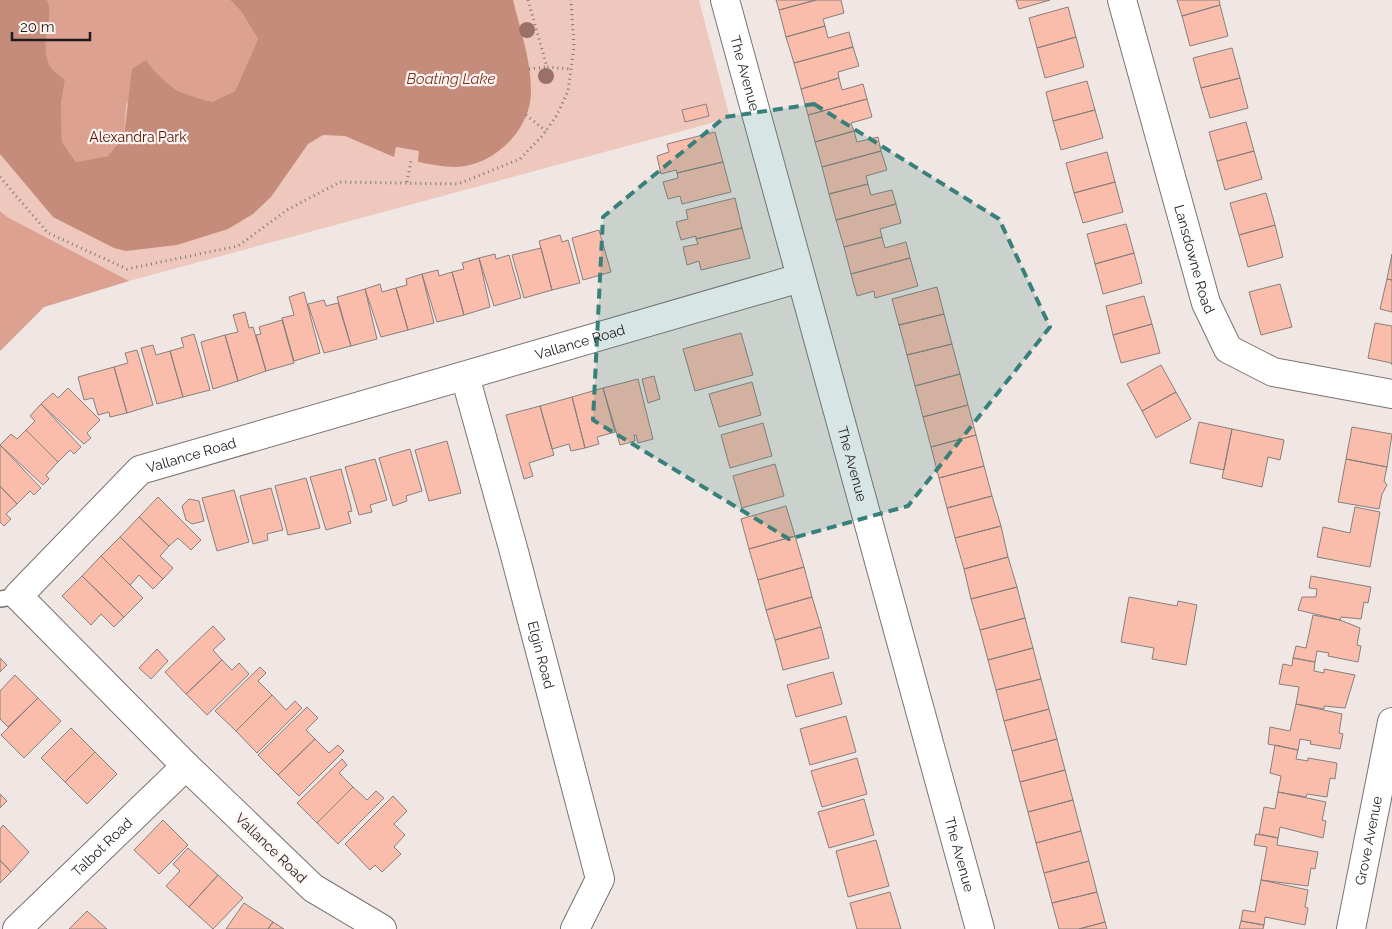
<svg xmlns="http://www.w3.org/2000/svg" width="1392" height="929" font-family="Raleway,sans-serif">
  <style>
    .green { fill: #eec8bd }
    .forest { fill: #dca190 }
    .water { fill: #c68c7b }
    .building { fill: #fabdab; stroke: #887f7d }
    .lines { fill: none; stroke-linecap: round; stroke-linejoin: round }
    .service-casing { stroke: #7b7371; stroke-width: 18 }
    .minor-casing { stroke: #7b7371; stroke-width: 30 }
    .tertiary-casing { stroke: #7b7371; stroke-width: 30 }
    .path { stroke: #7e7876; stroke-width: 3; stroke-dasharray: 1 4; stroke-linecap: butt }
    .service { stroke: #fff; stroke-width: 15 }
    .minor { stroke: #fff; stroke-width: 28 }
    .tertiary { stroke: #fff; stroke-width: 28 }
    .tree { fill: #9b7167 }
    .marked { fill: #39807a; fill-opacity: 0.2; stroke: #39807a; stroke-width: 4; stroke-dasharray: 10 6; stroke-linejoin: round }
    .labels { text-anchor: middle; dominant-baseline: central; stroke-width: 4.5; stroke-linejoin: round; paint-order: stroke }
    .street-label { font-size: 14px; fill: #201c1b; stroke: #fdf4f1 }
    .park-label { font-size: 14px; fill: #561100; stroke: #fdf4f1 }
    .water-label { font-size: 15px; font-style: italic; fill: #79331d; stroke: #fdf4f1 }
  </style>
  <rect width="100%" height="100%" fill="#f0e7e4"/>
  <path class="green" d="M0 0H699L730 118 129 281 44 307 0 351Z"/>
  <path class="forest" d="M47 0H230L241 11 258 39 235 91 212 102 188 95 165 84 146 60 126 106 124 136 108 156 76 162 62 142 61 104 65 80C61 76 53 71 50 66 38 41 56 17 47 0Z
    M0 211 7 217 129 281 44 307 0 351Z"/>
  <path class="water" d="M0 0H47C56 17 38 41 50 66 53 71 61 76 65 80L61 104 62 142 76 162 108 156 124 136 132 69 146 60C169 90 177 92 212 102L235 91 258 39 241 11 230 0H513C520 29 531 60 531 90 532 129 494 166 456 167 443 167 430 164 418 162L419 151 396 147 394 157 345 136 323 135 308 144 271 197 253 214 228 229 177 245 126 251 114 248 53 217 0 154Z"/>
  <path class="building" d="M776 0H816L779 10Z
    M816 0H841L844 13 823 19 825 26 786 37 779 10Z
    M1016 0H1050L1019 9Z
    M1177 0H1219L1220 5 1182 16Z
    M1220 5 1228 36 1190 46 1182 16Z
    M1068 7 1076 37 1037 48 1029 18Z
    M825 26 828 38 849 32 853 47 794 63 786 37Z
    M1076 37 1084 67 1045 78 1037 48Z
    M853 47 859 66 838 72 839 78 801 89 794 63Z
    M1232 48 1240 78 1201 88 1193 58Z
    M839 78 842 90 863 84 867 99 808 115 801 89Z
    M1240 78 1248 108 1210 118 1201 88Z
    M1087 81 1095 110 1053 121 1046 92Z
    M867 99 872 117 851 123 854 131 815 142 808 115Z
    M706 104 709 116 685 122 682 110Z
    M1095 110 1103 138 1061 150 1053 121Z
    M1246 122 1254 151 1217 161 1209 132Z
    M854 131 857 142 878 137 881 151 822 167 815 142Z
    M715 132 723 162 677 173 676 170 661 174 657 156 669 152 667 144Z
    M881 151 887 170 866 176 868 184 829 194 822 167Z
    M1254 151 1262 179 1225 190 1217 161Z
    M1107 152 1115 182 1074 193 1066 163Z
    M723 162 731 192 682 204 680 196 668 199 663 182 678 178 677 173Z
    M1115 182 1123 212 1083 223 1074 193Z
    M868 184 871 195 892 190 896 204 836 220 829 194Z
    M1266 193 1275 225 1239 235 1230 203Z
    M735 198 742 228 696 239V236L681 240 676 222 688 219 686 210Z
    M896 204 901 223 880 229 882 237 844 247 836 220Z
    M1126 224 1134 253 1095 264 1087 234Z
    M1275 225 1283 257 1248 267 1239 235Z
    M742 228 750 258 701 270 699 261 687 265 683 247 698 244 696 239Z
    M599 230 611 272 583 280 572 238Z
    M560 235 562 242 568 240 580 283 552 290 539 241Z
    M882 237 885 248 906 242 910 258 851 274 844 247Z
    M541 248 552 290 524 298 512 255Z
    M1134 253 1142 283 1103 294 1095 264Z
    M495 254 496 259 509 255 521 298 494 306 479 258Z
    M1392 254V280L1387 279Z
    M479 258 490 307 464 315 452 272 464 269 462 263Z
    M910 258 918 286 875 298 874 291 857 296 851 274Z
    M438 270 439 276 452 272 464 315 437 322 422 274Z
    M422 274 434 323 408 330 396 288 407 285 406 279Z
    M1387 279 1392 280V312L1380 309Z
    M380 284 382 292 396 288 408 330 381 337 365 289Z
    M1280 284 1292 327 1261 335 1249 292Z
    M937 287 944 314 899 325 892 299Z
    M365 289 377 339 351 346 337 297Z
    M304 292 320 353 294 361 282 318 294 315 289 297Z
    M1144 296 1152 324 1113 335 1106 306Z
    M324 300 326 306 338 303 351 346 324 353 308 304Z
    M245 312 249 328 253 327 266 371 238 381 225 335 238 332 233 315Z
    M944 314 952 344 907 355 899 325Z
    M282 320 294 363 266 371 256 335 261 334 259 327Z
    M1375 323 1392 326V365L1391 363 1368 358Z
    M1152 324 1160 353 1121 363 1113 335Z
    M741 333 753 375 695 391 683 349Z
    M194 334 210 390 183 397 170 351 184 347 181 338Z
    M225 335 238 381 213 389 201 342Z
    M952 344 960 374 915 386 907 355Z
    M153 345 156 355 170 351 183 397 157 404 141 348Z
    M137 350 153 405 127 413 114 367 128 363 125 353Z
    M1161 365 1176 392 1142 411 1127 384Z
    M114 367 127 413 110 417 109 412 98 415 93 398 84 400 78 377Z
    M960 374 968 405 923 417 915 386Z
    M654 376 660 399 648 403 642 379Z
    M638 379 653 439 638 443 636 435H634L635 441 620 445 603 388Z
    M752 382 761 415 719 427 709 394Z
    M68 388 100 420 87 433 91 438 84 444 41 404 53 393 58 398Z
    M603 388 615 432 597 437 599 444 585 448 572 397Z
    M1176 392 1191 419 1156 438 1142 411Z
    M572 397 585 448 571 451 569 444 552 449 540 406Z
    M41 404 81 447 74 454 70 450 58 462 26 430 35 421 30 416Z
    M968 405 976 435 931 447 923 417Z
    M540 406 554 455 529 463 533 476 524 479 506 415Z
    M1199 422 1232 429 1224 470 1190 463Z
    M763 423 772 456 730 468 721 435Z
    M1352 427 1392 434 1387 467 1346 459Z
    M1232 429 1284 440 1280 460 1268 457 1262 487 1222 478Z
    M26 430 58 462 46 475 49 479 43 485 0 445 11 434 17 439Z
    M976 435 984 466 939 478 931 447Z
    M447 441 461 493 429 501 415 450Z
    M0 445 41 488 34 495 30 491 17 504 0 486Z
    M410 449 422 491 406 496 407 501 393 506 379 458Z
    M375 459 387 500 370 505 372 512 359 515 345 467Z
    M1346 459 1387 467 1384 481 1387 485 1382 494 1379 509 1338 502Z
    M775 464 784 496 742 508 733 476Z
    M984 466 992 496 947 508 939 478Z
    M341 469 352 511 348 512 351 523 326 530 310 477Z
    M306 478 320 528 288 535 275 486Z
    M0 486 17 504 6 514 11 519 4 526 0 522Z
    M271 488 283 530 267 534 268 540 253 544 240 496Z
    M234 490 249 542 217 551 202 498Z
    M992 496 1001 526 955 538 947 508Z
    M158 497 201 540 191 550 178 538 169 546 139 517Z
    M189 499 199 501 204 521 192 524 186 520 182 506Z
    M786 506 795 536 749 549 741 519Z
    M1355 507 1380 512 1370 567 1317 557 1323 527 1350 533Z
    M139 517 169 546 160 556 173 568 163 579 120 537Z
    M1001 526 1008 557 964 569 955 538Z
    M795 536 804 567 758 580 749 549Z
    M120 537 163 579 153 589 139 575 130 585 101 556Z
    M101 556 143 598 124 617 82 576Z
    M1008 557 1017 587 971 599 964 569Z
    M804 567 812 597 766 610 758 580Z
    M82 576 124 617 114 627 101 614 91 625 62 596Z
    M1311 576 1371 587 1368 603 1364 602 1361 619 1341 617 1340 620 1298 610 1302 597H1316L1317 589 1309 588Z
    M1017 587 1025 618 980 630 971 599Z
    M812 597 821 627 775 640 766 610Z
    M1129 597 1177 606 1178 601 1197 605 1186 665 1152 659 1154 648 1121 642Z
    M1313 615 1340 620 1360 628 1357 645 1361 646 1358 662 1328 656 1329 653 1317 651 1315 662 1293 658 1296 646 1306 648Z
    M1025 618 1033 648 988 660 980 630Z
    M213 626 225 639 213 650 222 660 186 694 165 672Z
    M821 627 829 658 783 670 775 640Z
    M1033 648 1041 679 996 690 988 660Z
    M157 649 168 661 151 679 139 668Z
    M0 658 7 665 0 672Z
    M1293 658 1315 662 1314 671 1324 673V669L1355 675 1345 708 1324 706V709L1296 704 1299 687 1279 684 1283 664 1292 666Z
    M222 660 232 670 239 663 249 674 207 715 186 694Z
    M260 667 266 673 258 681 272 695 236 731 215 711Z
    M833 672 842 704 796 717 787 685Z
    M15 675 38 698 8 727 0 719V691Z
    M1041 679 1049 709 1004 721 996 690Z
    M272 695 286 710 295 701 302 708 257 753 236 731Z
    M38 698 61 721 24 758 1 735Z
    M1296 704 1342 714 1339 733 1343 734 1340 749 1310 744 1311 741 1300 739 1298 750 1268 744 1270 727 1290 731Z
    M307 707 318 718 306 730 315 739 278 775 258 755Z
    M1049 709 1057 739 1012 751 1004 721Z
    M846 716 856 752 810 765 800 729Z
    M71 728 95 752 65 782 41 758Z
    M315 739 329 753 338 745 344 751 299 796 278 775Z
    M1057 739 1065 770 1020 782 1012 751Z
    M1275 745 1298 750 1296 759 1308 761V758L1337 763 1335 779 1330 778 1327 797 1307 794 1306 797 1278 792 1281 776 1270 773Z
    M95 752 117 774 87 804 65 782Z
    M857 758 867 794 822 807 811 771Z
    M342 759 347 765 339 773 353 787 317 823 297 803Z
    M1065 770 1073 800 1028 812 1020 782Z
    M353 787 367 800 376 791 384 798 338 844 317 823Z
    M1278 792 1326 802 1322 820 1326 821 1323 838 1280 827 1278 838 1259 834 1264 807 1275 809Z
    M0 794 7 801 0 808Z
    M393 796 407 811 394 824 405 835 394 847 401 854 382 872 375 865 370 870 345 844Z
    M864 799 874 835 829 848 818 812Z
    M1073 800 1081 831 1036 843 1028 812Z
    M163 820 188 845 159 874 134 850Z
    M3 825 29 852 11 872 0 860V829Z
    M1081 831 1089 861 1044 873 1036 843Z
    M1256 834 1278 838 1277 845 1318 852 1315 869 1311 868 1308 886 1261 880 1267 847 1254 845Z
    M876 840 889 886 848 897 836 851Z
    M188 848 218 875 189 907 166 886 180 871 173 864Z
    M0 860 11 872 0 883Z
    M1089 861 1097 892 1052 903 1044 873Z
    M218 875 243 898 213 929 189 907Z
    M1261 880 1308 890 1305 907 1308 908 1305 925 1265 917 1264 925 1241 921 1243 910 1255 912Z
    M890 892 901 929H857L850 903Z
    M1097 892 1105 922 1079 929H1059L1052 903Z
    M244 903 273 922 268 929H226Z
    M87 911 107 929H69Z
    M1241 921 1264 925 1263 929H1239Z
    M273 922 284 929H268Z
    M1105 922 1107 929H1079Z"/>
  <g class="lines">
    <defs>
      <path id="service" d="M0 599 18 596"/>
      <g id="minor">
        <path id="s1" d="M725 0 980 929"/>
        <path id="s2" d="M1122 0 1206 303 1228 349 1273 372 1392 394"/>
        <path id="s3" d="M465 376 513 548 600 879 575 929"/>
        <path id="s4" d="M17 929 186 766"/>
        <path id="s5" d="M382 929 313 888 186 766 18 596 140 470 800 278"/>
      </g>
      <g id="tertiary">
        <path id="s6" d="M1351 929 1392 722"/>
      </g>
    </defs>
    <use href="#service" class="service-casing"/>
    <use href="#minor" class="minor-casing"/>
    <use href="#tertiary" class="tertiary-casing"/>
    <path class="path" d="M528 0 547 67 570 69
      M529 69 547 67
      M526 115 546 131
      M0 177 48 233 127 269 238 246 287 210 340 182 458 184 520 159 543 135 557 115 568 91 574 47 571 0
      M407 182 411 161"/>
    <use href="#service" class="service"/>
    <use href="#minor" class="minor"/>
    <use href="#tertiary" class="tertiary"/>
  </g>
  <g class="tree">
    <circle cx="527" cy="30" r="8"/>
    <circle cx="546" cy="76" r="8"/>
  </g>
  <path class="marked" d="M814 104 999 219 1050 327 908 506 789 539 593 420 603 217 725 117Z"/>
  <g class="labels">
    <g class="street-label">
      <text stroke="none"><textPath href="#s1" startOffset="76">The Avenue</textPath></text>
      <text stroke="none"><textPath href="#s2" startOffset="269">Lansdowne Road</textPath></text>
      <text stroke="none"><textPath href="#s5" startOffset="1129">Vallance Road</textPath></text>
      <text stroke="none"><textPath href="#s5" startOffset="724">Vallance Road</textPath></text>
      <text stroke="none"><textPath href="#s1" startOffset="481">The Avenue</textPath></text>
      <text stroke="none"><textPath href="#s3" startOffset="289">Elgin Road</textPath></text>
      <text stroke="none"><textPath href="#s6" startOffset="90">Grove Avenue</textPath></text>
      <text stroke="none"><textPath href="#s4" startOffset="118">Talbot Road</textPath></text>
      <text transform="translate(271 848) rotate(44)">Vallance Road</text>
      <text stroke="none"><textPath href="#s1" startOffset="886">The Avenue</textPath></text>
    </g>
    <g class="park-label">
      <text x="138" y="137">Alexandra Park</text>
    </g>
    <g class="water-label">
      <text x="451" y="79">Boating Lake</text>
    </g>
  </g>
  <path d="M12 32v8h78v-8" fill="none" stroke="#201c1b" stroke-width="2.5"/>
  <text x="20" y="32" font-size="15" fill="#201c1b" stroke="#fdf4f1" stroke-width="4" paint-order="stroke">20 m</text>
</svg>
